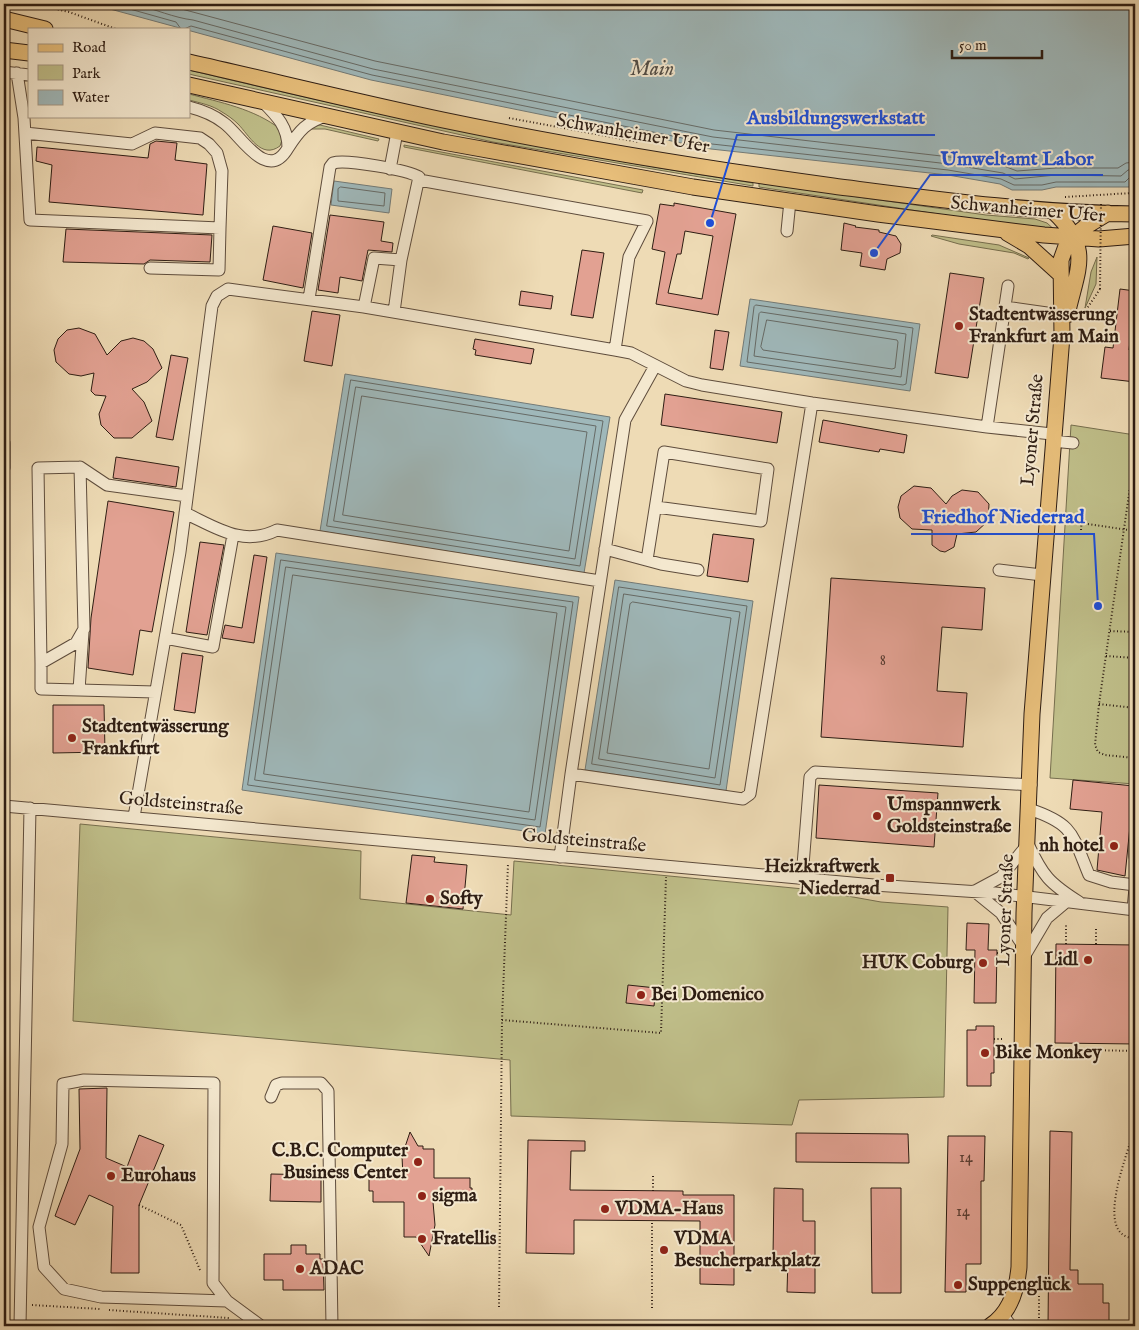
<svg xmlns="http://www.w3.org/2000/svg" width="1139" height="1330" font-family="'IM FELL English',serif">
  <style>
    .green { fill: #bfbe89; stroke: #766e4e }
    .water { fill: #9fb8ba; stroke: #727a77 }
    .lines { fill: none; stroke-linecap: round; stroke-linejoin: round }
    .shore { stroke: #666a66; stroke-width: 1 }
    .building { fill: #e2a192; stroke: #2e1d13; fill-rule: evenodd }
    .minor-casing { stroke: #5e4c3c; stroke-width: 13 }
    .major-casing { stroke: #2e1d13; stroke-width: 17 }
    .path { stroke: #2e1d13; stroke-width: 2; stroke-dasharray: 1 2.5; stroke-linecap: butt }
    .minor { stroke: #f4e8cf; stroke-width: 11 }
    .major { stroke: #e7be7a; stroke-width: 15 }
    .path-bridge { stroke: #2e1d13; stroke-width: 2; stroke-dasharray: 1 2.5; stroke-linecap: butt }
    .poi-dot { fill: #8f2418; stroke: #f4e8cf; stroke-width: 2 }
    .labels { text-anchor: middle; dominant-baseline: central; stroke-width: 4; stroke-linejoin: round; paint-order: stroke }
    .number-label { font-size: 16px; fill: #5b3e33 }
    .street-label { font-size: 19px; fill: #2e1d13; stroke: #f4e8cf }
    .poi-label { font-size: 19px; font-weight: bold; fill: #2e1d13; stroke: #f4e8cf; text-anchor: start }
    .water-label { font-size: 20px; font-style: italic; fill: #504c45; stroke: #f4e8cf }
    .leader { fill: none; stroke: #1d4ed8; stroke-width: 2 }
    .callout-dot { fill: #1d4ed8; stroke: #f4e8cf; stroke-width: 2 }
    .callout-label { font-size: 20px; text-anchor: middle; font-weight: bold; fill: #1d4ed8; stroke: #f4e8cf; stroke-width: 4; stroke-linejoin: round; paint-order: stroke }
  </style>
  <rect width="100%" height="100%" fill="#eedbb5"/>
  <filter id="stains"><feTurbulence type="fractalNoise" baseFrequency=".004" numOctaves="4"/><feColorMatrix values="0 0 0 0 .2 0 0 0 0 .09 0 0 0 0 .02 0 0 0 .5 -.17"/></filter>
  <radialGradient id="worn" r=".72"><stop offset=".6" stop-color="#630" stop-opacity="0"/><stop offset="1" stop-color="#630" stop-opacity=".3"/></radialGradient>
  <path class="green" d="M189 70C376 115 563 154 753 183V186L493 142 193 75 189 74Z
    M189 94C219 102 255 109 280 129L282 140 280 146C261 160 249 135 238 124 233 119 227 115 222 112 212 105 200 103 189 100Z
    M314 125H320L379 139 378 141 325 129H309Z
    M404 145 643 190 642 193 404 147Z
    M759 183 986 215 1035 219 1047 223 1057 232 759 187Z
    M932 235 999 245 1029 258 1028 259 1014 253 959 244 931 236Z
    M1097 257 1096 284 1085 308 1091 272Z
    M1071 425 1135 435V784L1050 778Z
    M80 824 361 851 360 899 511 915 514 861 814 890 881 902 948 907 944 1097 799 1100 792 1125 511 1116 510 1060 73 1021Z"/>
  <path class="water" d="M104 4H1135V181H1132V187H1056L1042 190H1012L1000 184 948 175 711 149 371 80 110 9Z
    M334 181 392 189 389 213 331 205Z
    M750 299 920 324 910 391 740 366Z
    M345 374 610 417 584 573 320 531Z
    M276 553 579 597 545 834 242 790Z
    M615 580 753 601 726 791 585 770Z"/>
  <g class="lines">
    <path class="shore" d="M112 4 176 22 181 29
      M135 4C154 9 175 18 193 20L373 69 713 137 949 164 1003 173 1015 179 1056 175 1121 176 1128 170 1135 169
      M163 4 375 61 714 130 950 157 1004 166 1017 171 1056 168H1118L1126 163 1135 162
      M184 29 191 26 372 75 712 144 948 170 1001 179 1014 185H1042L1056 182H1125L1130 177 1135 176
      M341 187 385 193 384 206 338 201V189Z
      M756 305 913 328 906 384 903 385 747 362 754 307Z
      M761 312 906 334 901 377 754 356 759 314Z
      M767 320 897 340 898 342 895 368 892 369 763 350 761 347Z
      M351 380 603 421 580 566 327 526Z
      M356 387 596 426 575 559 334 521Z
      M362 396 587 432 569 551 343 515Z
      M281 560 573 602 540 827 248 785Z
      M286 567 566 607 535 820 255 780Z
      M293 575 557 613 529 812 264 774Z
      M619 587 747 606 720 785 592 764Z
      M624 594 740 612 715 778 599 759Z
      M633 602 731 618 709 769 607 753 630 604Z"/>
  </g>
  <path class="building" d="M156 141 177 143 175 160 207 164 203 215 49 202 52 165 36 161 37 147 148 158 150 144Z
    M674 203 736 214 718 315 656 304 665 252 652 249 660 204 674 206ZM685 231 713 236 702 299 668 293 677 254H681Z
    M330 215 384 222 381 241 393 243 392 252 368 250 362 281 340 277 338 293 318 290Z
    M844 223 856 226 855 227 879 230V232L896 236 901 244 900 253 887 259 885 270 860 266 862 253 841 250Z
    M273 226 312 233 303 288 263 280Z
    M66 229 212 235 210 262 150 260 144 264 63 262Z
    M582 250 604 253 593 318 571 315Z
    M950 273 984 278 968 378 935 373Z
    M1120 289 1135 291 1129 350H1135V382L1101 378 1105 347 1113 348Z
    M521 291 553 296 551 309 519 305Z
    M312 311 340 315 332 366 304 361Z
    M79 328 95 334 107 355 121 341 133 338 144 341 153 349 162 368 147 382 132 389 144 402 152 421 132 438H114L101 425 99 414 106 396 95 395 91 391 94 373 81 376 69 374 56 362 54 350 58 339 67 330Z
    M715 330 729 332 723 370 710 368Z
    M475 339 534 349 531 364 475 355 476 350 473 349Z
    M171 355 188 358 173 440 156 437Z
    M665 394 782 412 777 443 661 425Z
    M823 420 907 435 904 453 880 449 879 452 819 442Z
    M116 457 179 467 176 487 113 478Z
    M914 486 931 488 946 504 952 496 962 490 978 492 989 504 988 521 976 532 957 534 954 547 945 552 940 551 932 545V530L912 529 900 518 898 507 901 496Z
    M108 501 174 512 152 632 140 630 133 675 88 668 91 618Z
    M713 534 754 539 748 582 707 576Z
    M200 542 224 545 207 635 186 632Z
    M254 555 267 557 254 643 222 638 225 625 242 628Z
    M831 578 985 588 982 630 942 627 937 691 967 693 963 747 821 737Z
    M182 653 203 656 195 713 174 710Z
    M53 705H104L105 752 53 753Z
    M1073 780 1134 786 1125 876 1097 870 1102 812 1070 809Z
    M819 785 938 793 934 847 816 838Z
    M412 855 435 857 434 862 467 865 463 909 406 903Z
    M967 923 989 924 988 950H997L996 1003H974L975 950H966Z
    M1056 944 1135 945V1044L1055 1043Z
    M628 985 656 988 654 1006 626 1003Z
    M976 1026H994V1073H991V1086H967V1030H976Z
    M107 1088 106 1158 127 1167 139 1135 164 1145 139 1205V1273H111L113 1206 89 1195 75 1225 55 1216 80 1149 79 1089Z
    M1050 1131 1072 1132 1070 1270H1078V1284H1103V1303H1109V1326H1048Z
    M410 1132 418 1146H423V1149H434V1178H470V1188H472V1202H433L435 1225 429 1256 416 1237H404V1202H373V1191H369V1177L403 1178 402 1156Z
    M796 1133 908 1134 909 1163 796 1162Z
    M948 1136H985L984 1181H981V1264H966V1292H945Z
    M528 1140 585 1141V1151H571L570 1190 683 1191V1195H734V1285L700 1284V1221L574 1220V1254L526 1253Z
    M271 1174 321 1175V1202L270 1201Z
    M774 1188 803 1189V1221H815V1293L787 1292 788 1258 773 1257Z
    M871 1188H901V1293H872Z
    M291 1245H306V1254H320V1259H323L324 1290H283V1280H264V1254H291Z"/>
  <g class="lines">
    <defs>
      <path id="minor" d="M4 72 29 75
        M17 73 24 118 30 220 220 228 222 171 217 153 209 144 200 138 155 133 132 144 25 133
        M263 102C277 116 288 127 288 148 299 131 307 121 327 116
        M189 107C201 110 214 115 224 123 240 134 267 184 288 148
        M390 169 397 132
        M419 180 647 221 629 257 615 350
        M787 231 790 201
        M150 268 219 270 220 228
        M309 299 330 167 333 163C346 159 408 170 419 177L401 260 394 312
        M364 307 374 258 401 260
        M1005 307 1061 315
        M655 366 625 420 571 774 743 799 750 794 812 403
        M987 427 1052 434
        M1052 441 1073 443
        M4 443V468
        M80 467 84 629 76 643 41 663 38 468 80 467 107 485 187 496
        M185 513C217 528 243 547 277 530L600 581
        M605 549 661 564 698 570
        M647 560 664 452 768 469 761 521 656 507
        M999 570 1042 575
        M165 638 213 647 233 535
        M41 663V689L155 692
        M79 690 83 632
        M4 806 874 885 995 893 1135 910
        M1029 809C1074 824 1072 834 1089 875L1111 882 1135 885
        M134 817 180 552 212 306 217 296 228 289 364 307 615 350 631 353 686 381 702 385 812 403 987 427 1008 286
        M1135 843V857
        M1028 844C1043 876 1049 883 1079 902
        M560 857 571 774
        M802 878 810 777 815 772 1031 785
        M974 891 1001 913 1024 947
        M975 891 1001 877 1028 844
        M1133 909 1135 888
        M1024 957 1047 918 1066 902
        M271 1097 276 1085 282 1083H321L328 1091 332 1326
        M227 1301 101 1297 64 1289 44 1267 39 1227 62 1144 63 1084 84 1080 214 1083 213 1283 227 1301 261 1326
        M1003 1315 1011 1326
        M20 1326 30 808"/>
      <path id="major" d="M4 19 45 29
        M4 50 29 53
        M189 62C273 81 358 102 443 120 572 147 702 168 833 186 934 199 1033 213 1135 214
        M189 85 443 142 693 187 878 214 1044 235 1099 239 1135 236
        M1054 212C1093 249 1077 269 1067 315
        M1007 233 1029 246 1061 275
        M990 1326C1010 1313 1017 1290 1019 1267L1024 913 1032 714 1062 336 1061 260 1066 246 1073 237 1085 227 1108 213"/>
    </defs>
    <use href="#minor" class="minor-casing"/>
    <use href="#major" class="major-casing"/>
    <path class="path" d="M34 4 69 12 116 29
      M509 118 639 142
      M1065 197 1132 193
      M1082 316 1100 289
      M1135 452 1099 704 1095 745 1098 752 1105 755 1135 758
      M1081 523 1135 531
      M1081 530 1083 506
      M1110 631 1135 632
      M1106 656 1135 658
      M1099 704 1135 708
      M1066 944V924
      M1096 944V927
      M997 953H1004
      M502 1020 661 1033 666 877
      M994 1039H1003
      M1042 1049 1135 1051
      M1133 1133C1127 1156 1093 1238 1135 1238
      M653 1191V1176
      M139 1205 181 1225 200 1270
      M1039 1296V1326
      M32 1305 100 1309
      M499 1307 502 1020 508 864
      M652 1308V1221
      M109 1310 229 1318"/>
    <use href="#minor" class="minor"/>
    <use href="#major" class="major"/>
    <path class="path-bridge" d="M1100 289 1101 202"/>
  </g>
  <g class="poi-dot">
    <circle cx="959" cy="326" r="5"/>
    <circle cx="72" cy="738" r="5"/>
    <circle cx="877" cy="816" r="5"/>
    <circle cx="1114" cy="846" r="5"/>
    <rect x="885" y="873" width="10" height="10" rx="2.5"/>
    <circle cx="430" cy="899" r="5"/>
    <circle cx="1088" cy="960" r="5"/>
    <circle cx="983" cy="963" r="5"/>
    <circle cx="641" cy="995" r="5"/>
    <circle cx="985" cy="1053" r="5"/>
    <circle cx="418" cy="1162" r="5"/>
    <circle cx="111" cy="1176" r="5"/>
    <circle cx="422" cy="1196" r="5"/>
    <circle cx="605" cy="1209" r="5"/>
    <circle cx="422" cy="1239" r="5"/>
    <circle cx="664" cy="1250" r="5"/>
    <circle cx="300" cy="1269" r="5"/>
    <circle cx="958" cy="1285" r="5"/>
  </g>
  <g class="labels">
    <g class="number-label">
      <text x="883" y="661">8</text>
      <text x="966" y="1158">14</text>
      <text x="963" y="1212">14</text>
    </g>
    <g class="street-label">
      <text transform="translate(633 134) rotate(10)">Schwanheimer Ufer</text>
      <text transform="translate(1028 210) rotate(5)">Schwanheimer Ufer</text>
      <text transform="translate(1033 430) rotate(-85)">Lyoner Straße</text>
      <text transform="translate(181 804) rotate(5)">Goldsteinstraße</text>
      <text transform="translate(584 841) rotate(5)">Goldsteinstraße</text>
      <text transform="translate(1006 910) rotate(-88)">Lyoner Straße</text>
    </g>
    <g class="poi-label">
      <text x="969" y="315">Stadtentwässerung<tspan x="969" dy="22">Frankfurt am Main</tspan></text>
      <text x="82" y="727">Stadtentwässerung<tspan x="82" dy="22">Frankfurt</tspan></text>
      <text x="887" y="805">Umspannwerk<tspan x="887" dy="22">Goldsteinstraße</tspan></text>
      <text x="1104" y="846" text-anchor="end">nh hotel</text>
      <text x="880" y="867" text-anchor="end">Heizkraftwerk<tspan x="880" dy="22">Niederrad</tspan></text>
      <text x="440" y="899">Softy</text>
      <text x="1078" y="960" text-anchor="end">Lidl</text>
      <text x="973" y="963" text-anchor="end">HUK Coburg</text>
      <text x="651" y="995">Bei Domenico</text>
      <text x="995" y="1053">Bike Monkey</text>
      <text x="408" y="1151" text-anchor="end">C.B.C. Computer<tspan x="408" dy="22">Business Center</tspan></text>
      <text x="121" y="1176">Eurohaus</text>
      <text x="432" y="1196">sigma</text>
      <text x="615" y="1209">VDMA-Haus</text>
      <text x="432" y="1239">Fratellis</text>
      <text x="674" y="1239">VDMA<tspan x="674" dy="22">Besucherparkplatz</tspan></text>
      <text x="310" y="1269">ADAC</text>
      <text x="968" y="1285">Suppenglück</text>
    </g>
    <g class="water-label">
      <text x="652" y="69">Main</text>
    </g>
  </g>
  <path class="leader" d="M710 223L737 135H935M874 253L930 175H1103M1098 606L1094 534H911"/>
  <g class="callout-dot">
    <circle cx="710" cy="223" r="5"/>
    <circle cx="874" cy="253" r="5"/>
    <circle cx="1098" cy="606" r="5"/>
  </g>
  <g class="callout-label">
    <text x="836" y="124">Ausbildungswerkstatt</text>
    <text x="1017" y="165">Umweltamt Labor</text>
    <text x="1003" y="523">Friedhof Niederrad</text>
  </g>
  <rect width="1139" height="1330" fill="none" stroke="#eedbb5" stroke-width="20"/>
  <rect x="5" y="5" width="1129" height="1320" fill="none" stroke="#2e1d13" stroke-width="2.5"/>
  <rect x="10" y="10" width="1119" height="1310" fill="none" stroke="#2e1d13"/>
  <rect x="28" y="28" width="162" height="90" fill="#f4e8cf" stroke="#a59784"/>
  <rect x="38" y="44" width="25" height="8" fill="#e7be7a" stroke="#a59784"/>
  <text x="72" y="52" font-size="15" fill="#2e1d13">Road</text>
  <rect x="38" y="65" width="25" height="15" fill="#bfbe89" stroke="#a59784"/>
  <text x="72" y="78" font-size="15" fill="#2e1d13">Park</text>
  <rect x="38" y="90" width="25" height="15" fill="#9fb8ba" stroke="#a59784"/>
  <text x="72" y="102" font-size="15" fill="#2e1d13">Water</text>
  <path d="M952 50v8h90v-8" fill="none" stroke="#2e1d13" stroke-width="2.5"/>
  <text x="959" y="50" font-size="15" fill="#2e1d13" stroke="#f4e8cf" stroke-width="4" paint-order="stroke">50 m</text>
  <rect width="100%" height="100%" filter="url(#stains)"/>
  <rect width="100%" height="100%" fill="url(#worn)"/>
</svg>
